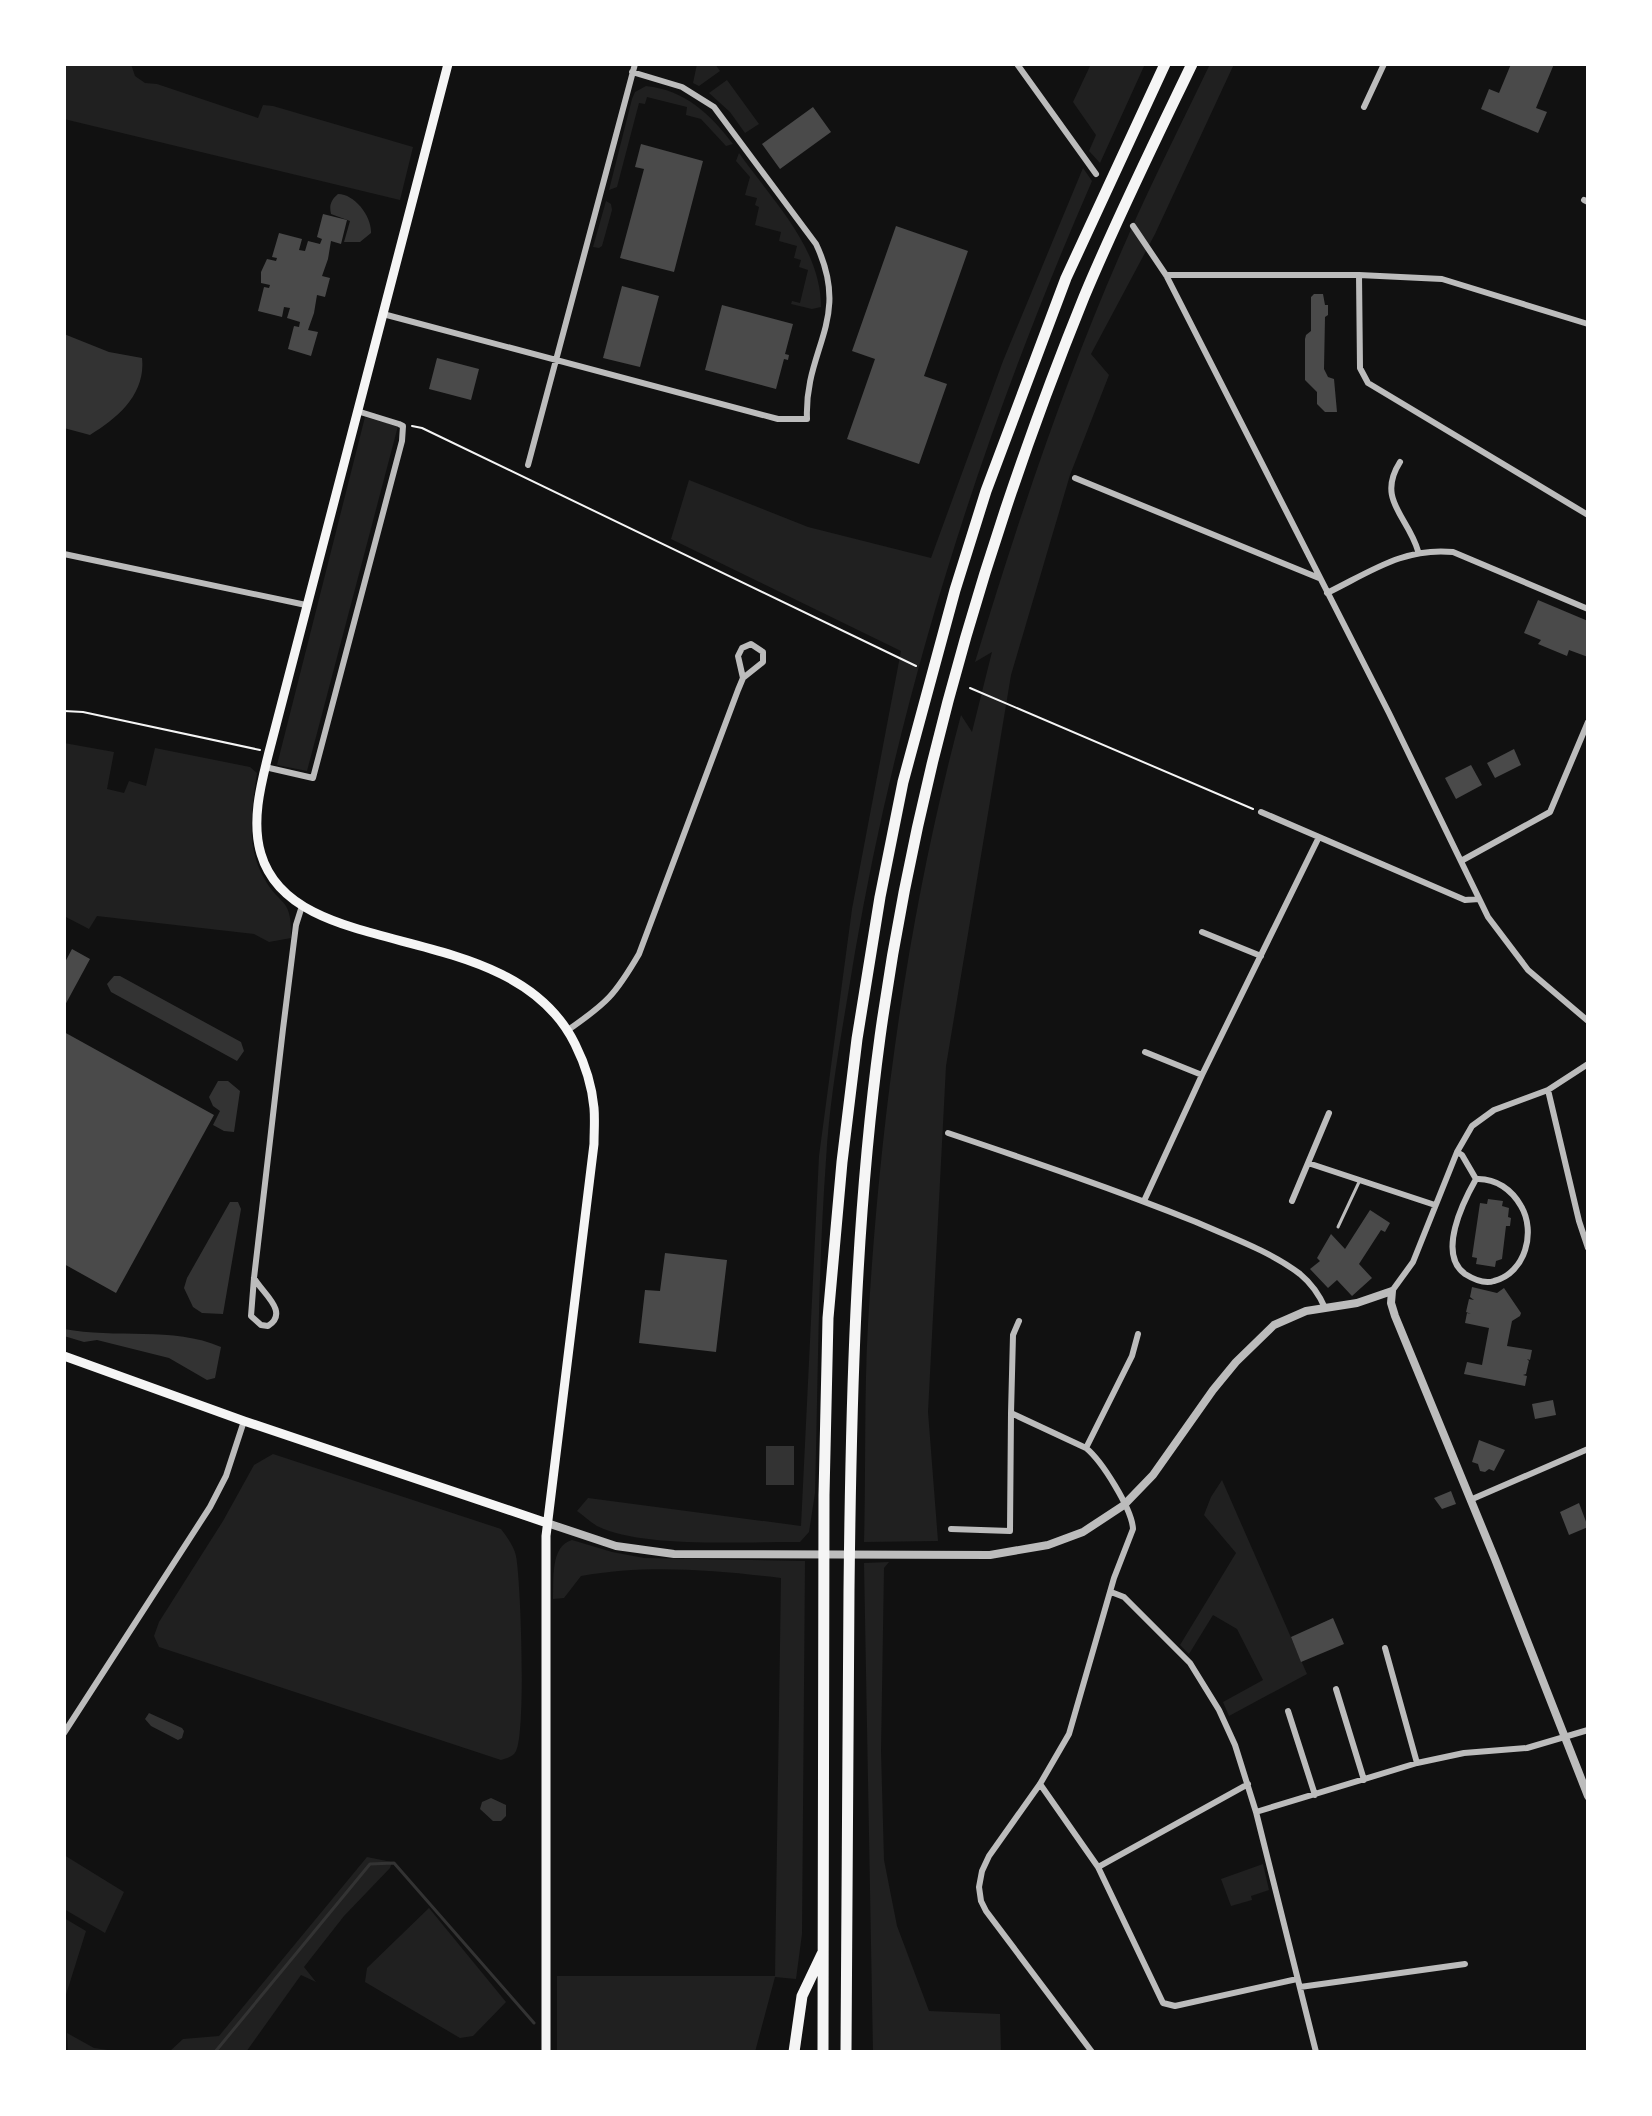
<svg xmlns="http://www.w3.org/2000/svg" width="1652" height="2116" font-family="Poppins,sans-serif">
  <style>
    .green { fill: #202020 }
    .water { fill: #333 }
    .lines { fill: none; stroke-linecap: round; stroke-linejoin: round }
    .stream { stroke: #333; stroke-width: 3 }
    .building { fill: #4a4a4a }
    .path { stroke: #f5f5f5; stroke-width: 2 }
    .service { stroke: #bcbcbc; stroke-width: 3 }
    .minor { stroke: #bcbcbc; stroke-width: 6 }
    .tertiary { stroke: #bcbcbc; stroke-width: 8 }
    .secondary { stroke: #f5f5f5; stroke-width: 9 }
    .motorway { stroke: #f5f5f5; stroke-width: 11 }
  </style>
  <rect width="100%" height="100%" fill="#111"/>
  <path class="green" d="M64 64H131L135 76 145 83 157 84 258 118 263 105 273 106 413 147 400 200 64 119Z
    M697 64H715L720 71 699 86 693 83Z
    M1091 64H1145L1100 163 1089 151 1096 135 1073 102Z
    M1210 64H1234L1155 234 1091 354 1109 375 1070 475 1011 675 946 1066 928 1412 938 1541 864 1542C866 1469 864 1396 868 1324 880 1119 908 913 961 715L972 732 992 652 975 662C1019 517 1067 373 1129 234 1154 177 1183 121 1210 64Z
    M727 80 759 124 745 133 730 112 709 93Z
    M646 86C685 90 710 114 733 144L726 146 701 119 686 115 687 107 647 97 645 104 639 103 617 187 609 190 632 99 635 92Z
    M739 153C772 200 821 247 821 307L812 309 791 304 792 301 800 303 808 270 799 267 801 260 794 258 797 246 779 241 781 232 755 225 759 207 755 205 757 198 745 195 750 177 736 161Z
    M1083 168 1092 181C984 429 901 686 855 952 844 1021 830 1090 826 1160 818 1271 818 1382 815 1493L809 1532 800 1542C747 1541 643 1549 597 1526 590 1522 583 1515 577 1511L588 1498 801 1526 819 1156 852 909 901 651 671 539 689 480 808 527 931 558 1003 361Z
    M606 201 611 204 612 210 602 246 599 248 593 247Z
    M365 417 398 426 307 771 277 765Z
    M64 743 114 752 107 789 124 793 129 781 146 786 155 748 250 767 257 773C252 809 245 845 264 878 280 908 292 895 291 938L269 942 254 934 97 916 89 929 64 916Z
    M273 1454 501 1529C507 1537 514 1546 516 1556 521 1581 526 1733 516 1751 513 1757 507 1758 501 1760L159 1647 154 1636 159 1622 223 1521 254 1465Z
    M1222 1480 1307 1674 1229 1716 1223 1702 1263 1680 1237 1629 1213 1615 1189 1654 1180 1645 1236 1553 1204 1515 1211 1497Z
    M572 1540 612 1552 644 1558 805 1561 802 1934 796 1979 775 1977 755 2052H557V1976H775L781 1578C715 1570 647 1564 581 1576L564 1598 553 1599C554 1580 550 1546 572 1540Z
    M889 1562 884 1568 881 1751 884 1860 897 1926 929 2011 1000 2014 1001 2052H873L864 1563Z
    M64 1855 124 1892 105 1933 64 1909Z
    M367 1857 392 1862 390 1868 344 1916 304 1967 316 1982 301 1975 246 2052H169L183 2039 219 2036Z
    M1263 1864 1269 1890 1251 1896 1252 1900 1231 1906 1221 1879Z
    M429 1908 506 2002 473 2036 460 2038 365 1982 367 1968Z
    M64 1918 86 1931 64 2001Z
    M67 2033 94 2048 122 2052H68Z"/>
  <path class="water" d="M338 194C355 194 372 217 371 233L360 242H344L350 221 331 214C329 205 331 200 338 194Z
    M64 334 109 352 142 358C146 394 118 418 90 435L64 428Z
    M114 976H120L241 1042 244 1051 237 1061 111 992 107 984Z
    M218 1081H228L240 1091 234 1132 224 1131 213 1125 220 1111 213 1106 209 1097Z
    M230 1202H238L241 1209 223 1314 202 1313 193 1307 184 1288 187 1278Z
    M64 1329C115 1339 173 1326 221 1347L215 1378 207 1380 169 1358 97 1340 84 1342 64 1336Z
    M766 1446H794V1485H766Z
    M149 1713 182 1728 184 1731 182 1738 178 1740 151 1726 145 1719Z
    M491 1798 506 1805V1816L501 1821H493L480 1809 482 1802Z"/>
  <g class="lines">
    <path class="stream" d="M215 2052 370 1864 394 1863 534 2023"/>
  </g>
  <path class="building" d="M1511 64H1554L1536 108 1547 112 1538 133 1481 109 1489 89 1499 93Z
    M813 107 831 132 780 169 762 144Z
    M641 144 703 161 674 272 620 258 644 169 635 167Z
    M323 214 347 220 341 244 331 241 328 259 322 276 330 278 325 297 317 295 314 313 308 330 318 332 311 356 288 349 294 326 299 327 300 322 287 318 290 308 284 307 282 317 258 311 264 287 269 288 270 285 261 283V272L267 259 276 261 277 258 272 257 279 233 302 239 299 250 305 251 308 241 320 244 322 239 317 237Z
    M896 226 968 251 924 376 947 384 919 464 847 439 875 359 852 351Z
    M622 286 659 296 640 367 603 358Z
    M1314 294H1323L1325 305H1328V315L1325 317 1324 369 1328 377 1334 379 1337 412H1325L1317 404V392L1305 380V339L1306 335 1311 331V297Z
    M722 305 793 324 785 354 789 355 788 360 784 359 776 389 705 370Z
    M437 358 479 369 471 400 429 389Z
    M1538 600 1588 621V657L1569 650 1567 656 1538 644 1541 640 1524 633Z
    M1514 749 1521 765 1495 778 1487 763Z
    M1471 765 1482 785 1456 799 1445 778Z
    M72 949 90 959 64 1007V964Z
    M64 1032 214 1115 116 1293 64 1264Z
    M1488 1199 1503 1201 1502 1206 1509 1208 1508 1217 1511 1218 1510 1226H1506L1502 1259 1496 1261 1495 1267 1476 1264 1477 1258 1472 1257 1480 1203 1487 1204Z
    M1370 1210 1390 1223 1385 1232 1381 1230 1359 1264 1372 1278 1352 1296 1337 1280 1328 1288 1310 1269 1320 1261 1317 1258 1331 1234 1345 1249Z
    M665 1253 727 1260 716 1352 639 1343 645 1290 660 1291Z
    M1472 1287 1497 1293 1504 1288 1521 1313 1520 1316 1512 1321 1507 1346 1532 1350 1530 1360 1527 1359 1529 1361 1526 1374 1523 1375 1527 1376 1525 1386 1464 1374 1467 1362 1482 1365 1489 1328 1465 1323 1467 1313 1471 1314 1466 1312 1469 1299 1474 1300 1470 1297Z
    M1553 1400 1556 1415 1535 1419 1532 1404Z
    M1479 1440 1505 1450 1494 1471 1489 1469 1485 1472 1480 1471 1478 1464 1472 1462Z
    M1451 1491 1456 1504 1442 1509 1434 1498Z
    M1579 1503 1588 1527 1569 1535 1560 1512Z
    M1333 1618 1344 1644 1301 1662 1291 1637Z"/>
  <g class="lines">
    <path class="path" d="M412 426 422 428 916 666
      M970 688 1253 809
      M64 711 83 712 260 750"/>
    <path class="service" d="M1338 1227 1360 1180"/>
    <path class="minor" d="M1017 64 1096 174
      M1364 107 1384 64
      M1584 200 1588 202
      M1133 226 1166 275 1389 713 1488 917 1528 970 1588 1021
      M1166 275H1359L1442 279 1588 324
      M1359 275 1360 368 1368 383 1588 515
      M383 314 778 419H807C804 348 852 320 816 244L714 107 682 87 632 72
      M1400 462C1376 500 1408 516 1418 551
      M528 465 635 64
      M1075 478 1319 578
      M64 554 306 605
      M1327 593C1370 572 1404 547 1453 552L1588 609
      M265 767 313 778 402 441 403 426 399 424 357 411
      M1261 812 1465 900 1479 899
      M1461 861 1550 812 1588 722
      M1202 932 1261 956
      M568 1030C607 1003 615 995 639 954L738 690 743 678 763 662V652L751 644 742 648 738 656 743 678
      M1145 1052 1202 1075
      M1548 1090 1579 1221 1588 1248
      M948 1133C1031 1161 1114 1189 1196 1222 1230 1237 1270 1251 1300 1274 1312 1284 1319 1294 1325 1308
      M1457 1152 1462 1155 1476 1179
      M1308 1163 1435 1205
      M1476 1179C1496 1178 1512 1190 1521 1206 1536 1231 1526 1273 1494 1281 1485 1284 1473 1279 1465 1274 1437 1254 1463 1202 1476 1179Z
      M1144 1201 1202 1075 1319 837
      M1292 1201 1329 1113
      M254 1278C262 1293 290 1312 268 1326L261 1325 251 1316 254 1278 283 1029 296 925 302 906
      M1392 1291 1413 1262 1457 1152 1472 1126 1494 1110 1548 1090 1588 1064
      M1019 1321 1013 1335 1011 1413 1086 1448C1102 1461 1132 1509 1133 1529L1114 1578 1069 1734 1040 1784 989 1856 982 1871 979 1887 981 1901 986 1911 1092 2052
      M1086 1448 1132 1356 1138 1334
      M1470 1500 1588 1449
      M951 1529 1010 1531 1011 1413
      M1111 1592 1124 1597 1190 1663 1219 1710 1235 1745 1256 1812 1316 2052
      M1385 1648 1417 1763
      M1336 1689 1364 1780
      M1288 1711 1315 1795
      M64 1733 210 1507 226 1476 244 1421
      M1040 1784 1098 1867 1163 2003 1175 2006 1297 1979
      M1256 1812 1417 1763 1464 1753 1527 1748 1588 1730
      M1098 1867 1248 1784
      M1300 1987 1465 1964"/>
    <path class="tertiary" d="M547 1523 616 1546 674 1554 990 1555 1048 1545 1083 1532 1124 1505 1153 1475 1213 1390 1236 1362 1274 1325 1306 1311 1357 1303 1392 1291 1391 1303 1395 1316 1495 1559 1588 1796"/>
    <path class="secondary" d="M448 64 269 752C261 784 251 821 261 854 294 966 511 914 575 1044 585 1064 592 1085 594 1108 595 1120 594 1132 594 1144L546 1536V2052
      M64 1356 244 1421 547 1523"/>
    <path class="motorway" d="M794 2052 802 1996 822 1954
      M823 2052 824 1495 828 1318 842 1162 857 1039 880 897 903 782 955 590 986 491 1066 278 1165 64
      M846 2052C846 1898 847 1744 849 1590 851 1405 855 1221 880 1037 915 783 988 534 1084 297 1117 218 1155 141 1192 64"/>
  </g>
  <rect width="1652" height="2116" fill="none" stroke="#ffffff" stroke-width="132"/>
</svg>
